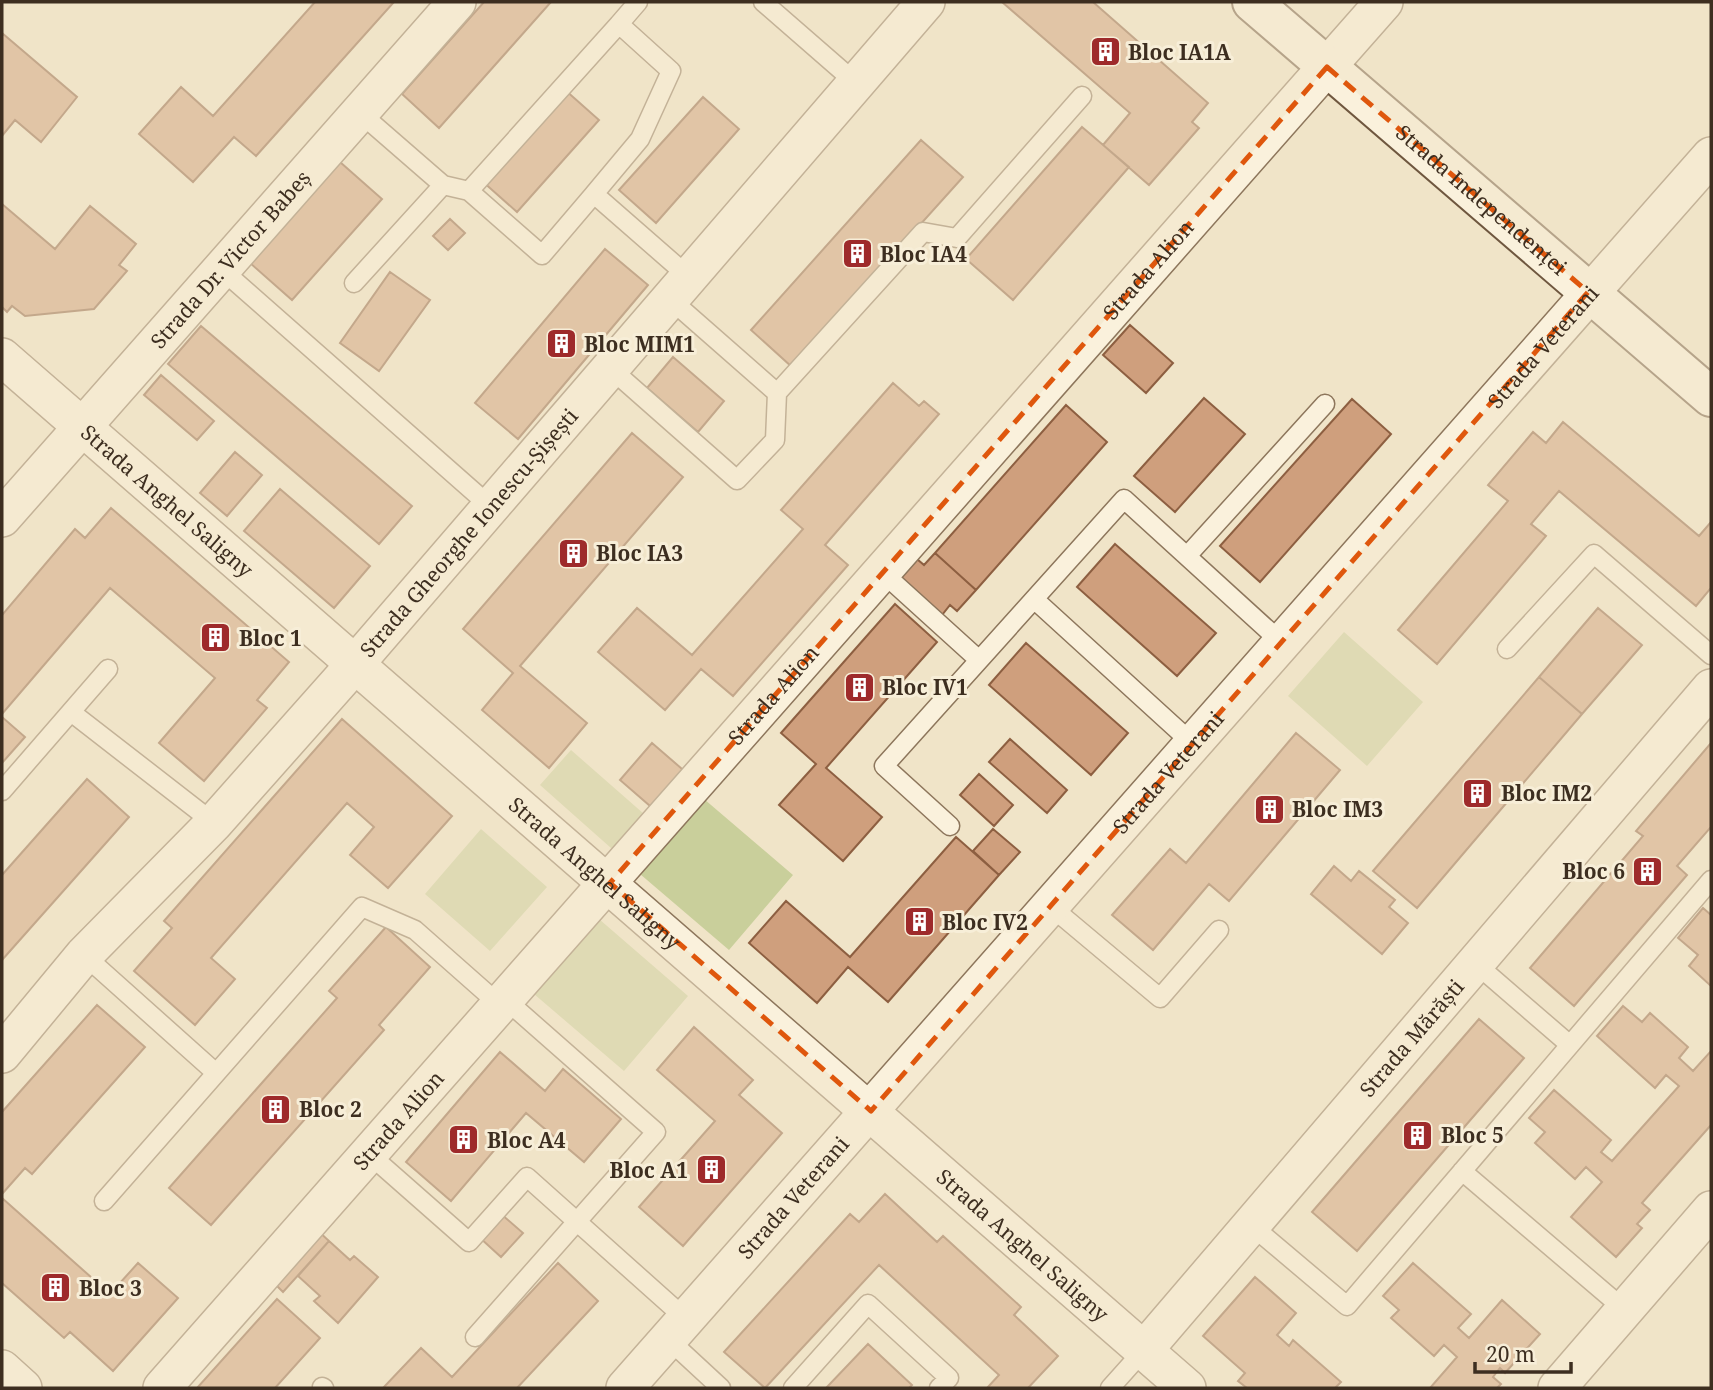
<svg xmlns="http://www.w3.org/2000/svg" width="1713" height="1390" font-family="'Noto Serif',serif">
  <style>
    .green { fill: #c9cf9b }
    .building { fill: #cf9f7d; stroke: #8d5f41; stroke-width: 2 }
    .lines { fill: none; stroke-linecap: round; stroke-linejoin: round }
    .lane-casing { stroke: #8d765c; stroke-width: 21 }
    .street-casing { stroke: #8d765c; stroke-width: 40 }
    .secondary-casing { stroke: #6f573f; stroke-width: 42 }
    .lane { stroke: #faf1dc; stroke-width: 18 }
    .street { stroke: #faf1dc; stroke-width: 37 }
    .secondary { stroke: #faf1dc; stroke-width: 38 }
    .marked { fill: none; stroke: #df570d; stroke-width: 5; stroke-dasharray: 14 9; stroke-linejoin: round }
    .labels { text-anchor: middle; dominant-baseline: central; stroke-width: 6; stroke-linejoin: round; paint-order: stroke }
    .poi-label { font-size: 21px; font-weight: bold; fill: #3d2e20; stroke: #f7eed8; text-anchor: start }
    .street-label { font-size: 21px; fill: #3d2e20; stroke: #f7eed8 }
  </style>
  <rect width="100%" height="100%" fill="#f0e4c8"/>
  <path class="green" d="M1344 632 1423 702 1367 766 1288 696Z
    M571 750 652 821 620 856 540 785Z
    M704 799 793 875 729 950 640 874Z
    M481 829 547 887 490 951 425 894Z
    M599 919 688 996 624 1071 534 994Z"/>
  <path class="building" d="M315 2H394L256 156 234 137 193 182 139 134 181 87 213 116Z
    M484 2H551L439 128 402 94Z
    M1002 2H1093L1208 103 1192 122 1199 128 1149 185 1103 145 1130 113Z
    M2 33 77 97 41 142 15 120 2 136Z
    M564 89 599 120 517 212 482 181Z
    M703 97 739 129 656 223 619 190Z
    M1082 127 1129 167 1013 300 966 259Z
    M921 140 963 177 792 367 751 330Z
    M340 162 382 199 292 300 250 263Z
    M2 204 55 249 90 206 136 244 119 265 127 271 94 309 25 316 12 306 7 312 2 307Z
    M450 219 465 233 448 250 433 236Z
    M605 249 648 285 518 439 475 403Z
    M390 272 430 300 379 371 340 343Z
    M1130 325 1173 363 1146 393 1103 355Z
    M201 326 412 506 379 544 168 364Z
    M673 357 724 401 698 432 647 388Z
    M161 375 214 421 197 440 144 395Z
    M893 383 919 406 924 401 939 414 825 545 848 565 733 696 701 669 665 710 598 652 637 608 692 655 803 529 781 510Z
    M1204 398 1245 434 1175 512 1134 476Z
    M1352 399 1391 434 1260 582 1220 546Z
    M1066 405 1107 442 976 590 935 553Z
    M1563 422 1699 536 1711 522V588L1696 606 1559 491 1531 524 1546 536 1437 664 1398 630 1508 501 1488 485 1533 432 1546 443Z
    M632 433 683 477 520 666 587 723 549 768 482 710 513 673 463 629Z
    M235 452 262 475 227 516 200 493Z
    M280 489 370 566 334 608 244 531Z
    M111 508 289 662 257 700 267 708 204 781 159 743 215 678 110 588 2 714V615L75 529 85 538Z
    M1115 544 1216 633 1177 676 1077 587Z
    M910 553 924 565 935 553 976 590 957 611 950 605 942 615 894 571Z
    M895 604 937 642 826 768 882 817 843 861 779 805 816 764 781 733Z
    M1598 608 1642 645 1582 714 1539 677Z
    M1026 643 1128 733 1091 775 989 685Z
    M1539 677 1582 714 1417 908 1373 871Z
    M2 717 25 737 2 763Z
    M342 719 452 816 388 888 350 855 374 827 347 803 211 958 235 979 195 1025 134 971 172 928 164 921Z
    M1296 733 1340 770 1229 901 1209 884 1153 950 1112 915 1170 849 1186 863Z
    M1010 739 1067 790 1047 813 989 762Z
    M652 743 689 775 657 812 620 780Z
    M1711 743V827L1677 866 1687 875 1574 1006 1530 968 1643 836 1636 831Z
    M979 774 1013 805 994 826 960 795Z
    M87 779 129 817 2 960V875Z
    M993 829 1020 852 999 875 973 851Z
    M956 837 999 875 888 1002 848 967 817 1003 749 943 786 901 850 957Z
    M1334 866 1351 881 1359 871 1395 900 1389 907 1408 923 1382 954 1311 894Z
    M1703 908 1711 915V986L1689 966 1698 955 1678 938Z
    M386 927 430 967 379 1025 384 1030 211 1225 169 1188 337 998 329 991Z
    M97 1005 145 1047 32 1174 25 1168 2 1194V1112Z
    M1623 1006 1642 1022 1650 1013 1688 1047 1679 1058 1693 1071 1711 1051V1125L1642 1203 1650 1210 1637 1224 1642 1228 1616 1257 1571 1217 1602 1182 1586 1167 1575 1179 1535 1143 1545 1132 1529 1118 1554 1090 1611 1140 1601 1152 1612 1161 1679 1086 1666 1075 1655 1088 1597 1036Z
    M1479 1019 1524 1058 1357 1251 1312 1212Z
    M694 1027 753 1080 739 1095 782 1133 683 1246 639 1207 715 1121 657 1070Z
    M500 1052 545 1091 563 1069 621 1119 584 1162 526 1113 451 1201 406 1162Z
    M885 1194 937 1242 943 1236 1021 1307 1014 1315 1058 1356 1028 1388H987L999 1375 879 1265 765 1388 724 1352 850 1214 859 1222Z
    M2 1198 110 1294 138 1263 178 1298 113 1371 70 1332 64 1338 2 1283Z
    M501 1214 523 1233 501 1257 479 1237Z
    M315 1228 329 1241 283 1292 270 1279Z
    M329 1241 350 1260 354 1256 378 1277 338 1323 314 1301 320 1296 298 1276Z
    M558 1263 598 1301 517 1388H383L421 1348 452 1377Z
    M1413 1263 1471 1314 1458 1328 1469 1338 1502 1300 1540 1334 1505 1373 1500 1368 1493 1377 1501 1384 1497 1388H1430L1457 1357 1444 1345 1434 1356 1391 1318 1399 1310 1383 1296Z
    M1255 1277 1296 1313 1277 1335 1289 1346 1293 1340 1341 1382 1335 1388H1247L1238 1381 1245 1373 1203 1336Z
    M277 1299 320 1338 275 1388H197Z
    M868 1344 912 1385 909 1388H826Z"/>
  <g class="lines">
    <defs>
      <path id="lane" d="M638 2 619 24 671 71 640 139 594 194 689 277
        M763 2 856 83
        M359 112 443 185 469 191 619 24
        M469 191 542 255 594 194
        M221 269 491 507
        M354 283 443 185
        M670 299 777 393
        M610 368 737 480 775 440 777 393 923 232 957 238 1082 96
        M1187 556 1325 404
        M883 573 979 660
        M1034 599 1192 743
        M1507 649 1594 554 1711 655
        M71 712 214 823
        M2 791 108 669
        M950 826 884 766 1124 499 1281 642
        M1049 905 1160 998 1219 930
        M84 955 216 1073
        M1475 963 1570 1045
        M369 1154 469 1242 527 1177 686 1319
        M1462 1171 1625 1310
        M104 1201 362 907 415 930 501 1006
        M1251 1225 1347 1306 1711 880
        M475 1337 656 1132 506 1000
        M668 1339 721 1388
        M322 1387 324 1388
        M793 1388 868 1304 949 1378 939 1388
        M1110 1388 1144 1350"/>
      <g id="street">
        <path id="s1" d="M2 357 1187 1388"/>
        <path id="s2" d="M2 518 457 2"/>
        <path id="s3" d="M2 1054 84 955 214 823 356 663 926 2"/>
        <path id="s4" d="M1144 1350 1711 688"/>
        <path d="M2 1369 23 1388"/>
        <path id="s5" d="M162 1388 1384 2"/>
        <path id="s6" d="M625 1388 1711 156"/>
        <path d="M1557 1388 1711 1210"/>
      </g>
      <g id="secondary">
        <path id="s7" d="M1252 2 1711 397"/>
      </g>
    </defs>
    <use href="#lane" class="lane-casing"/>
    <use href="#street" class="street-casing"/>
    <use href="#secondary" class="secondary-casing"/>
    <use href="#lane" class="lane"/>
    <use href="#street" class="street"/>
    <use href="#secondary" class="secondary"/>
  </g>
  <path d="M0 0H1713V1390H0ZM1327 67 1588 292 871 1111 610 883Z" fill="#f0e4c8" fill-opacity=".55" fill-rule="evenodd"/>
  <path class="marked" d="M1327 67 1588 292 871 1111 610 883Z"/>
  <defs>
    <symbol id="building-square" viewBox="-11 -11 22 22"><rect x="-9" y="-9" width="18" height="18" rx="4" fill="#9e2a2b" stroke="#f7eed8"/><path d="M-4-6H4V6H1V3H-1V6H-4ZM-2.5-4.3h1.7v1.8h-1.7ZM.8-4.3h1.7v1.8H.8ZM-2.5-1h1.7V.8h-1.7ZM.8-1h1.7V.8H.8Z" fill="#fff"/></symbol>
  </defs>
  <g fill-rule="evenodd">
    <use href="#building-square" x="1088" y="34" width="35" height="35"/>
    <use href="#building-square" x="840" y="236" width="35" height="35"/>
    <use href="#building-square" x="544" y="326" width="35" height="35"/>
    <use href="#building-square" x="556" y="536" width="35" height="35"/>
    <use href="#building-square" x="198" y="620" width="35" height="35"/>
    <use href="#building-square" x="842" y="670" width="35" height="35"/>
    <use href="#building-square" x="1460" y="776" width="35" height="35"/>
    <use href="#building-square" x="1252" y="792" width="35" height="35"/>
    <use href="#building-square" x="1630" y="854" width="35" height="35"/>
    <use href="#building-square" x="902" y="904" width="35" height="35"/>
    <use href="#building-square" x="258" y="1092" width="35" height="35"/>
    <use href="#building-square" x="1400" y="1118" width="35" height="35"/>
    <use href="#building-square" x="446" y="1122" width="35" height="35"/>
    <use href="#building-square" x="694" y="1152" width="35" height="35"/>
    <use href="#building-square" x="38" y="1270" width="35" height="35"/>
  </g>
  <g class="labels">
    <g class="poi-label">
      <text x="1128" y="52">Bloc IA1A</text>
      <text x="880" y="254">Bloc IA4</text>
      <text x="584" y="344">Bloc MIM1</text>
      <text x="596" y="553">Bloc IA3</text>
      <text x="239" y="638">Bloc 1</text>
      <text x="882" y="687">Bloc IV1</text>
      <text x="1501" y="793">Bloc IM2</text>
      <text x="1292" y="809">Bloc IM3</text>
      <text x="1625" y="871" text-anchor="end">Bloc 6</text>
      <text x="942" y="922">Bloc IV2</text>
      <text x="299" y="1109">Bloc 2</text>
      <text x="1441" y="1135">Bloc 5</text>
      <text x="487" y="1140">Bloc A4</text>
      <text x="688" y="1170" text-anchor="end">Bloc A1</text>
      <text x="79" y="1288">Bloc 3</text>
    </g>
    <g class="street-label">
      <text stroke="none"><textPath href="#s7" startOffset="303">Strada Independenței</textPath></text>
      <text stroke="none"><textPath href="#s2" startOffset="345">Strada Dr. Victor Babeș</textPath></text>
      <text stroke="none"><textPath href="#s5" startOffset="1491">Strada Alion</textPath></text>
      <text stroke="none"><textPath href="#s6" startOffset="1388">Strada Veterani</textPath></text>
      <text stroke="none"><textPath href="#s1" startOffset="219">Strada Anghel Saligny</textPath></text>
      <text stroke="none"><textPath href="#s3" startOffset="700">Strada Gheorghe Ionescu-Șișești</textPath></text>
      <text stroke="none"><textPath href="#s5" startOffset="924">Strada Alion</textPath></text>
      <text stroke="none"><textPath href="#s6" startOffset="821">Strada Veterani</textPath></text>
      <text stroke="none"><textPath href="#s1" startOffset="786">Strada Anghel Saligny</textPath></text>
      <text stroke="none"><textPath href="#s4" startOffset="411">Strada Mărăști</textPath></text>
      <text stroke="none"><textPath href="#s5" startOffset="357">Strada Alion</textPath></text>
      <text stroke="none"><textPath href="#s6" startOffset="254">Strada Veterani</textPath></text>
      <text stroke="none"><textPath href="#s1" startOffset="1353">Strada Anghel Saligny</textPath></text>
    </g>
  </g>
  <rect width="1713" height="1390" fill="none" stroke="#3d2e20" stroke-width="7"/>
  <path d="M1475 1362v10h96v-10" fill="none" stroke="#3d2e20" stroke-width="3.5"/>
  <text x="1486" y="1362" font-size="21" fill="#3d2e20" stroke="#f7eed8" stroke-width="5" paint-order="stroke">20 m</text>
</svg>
